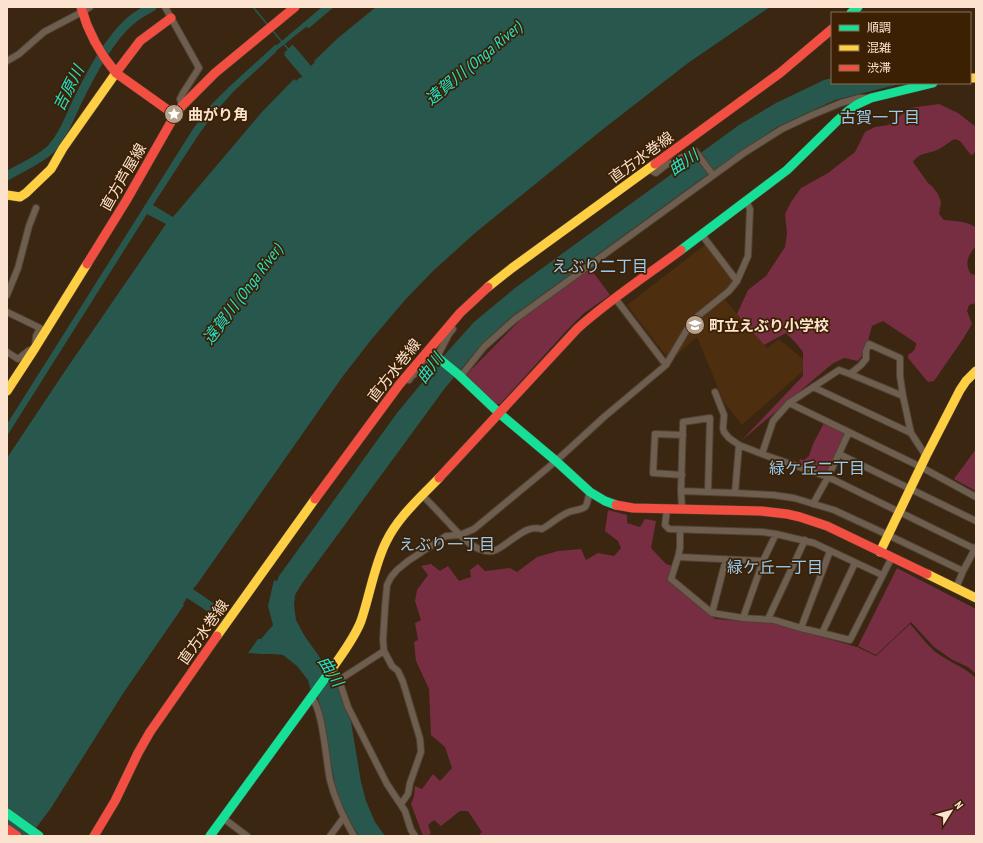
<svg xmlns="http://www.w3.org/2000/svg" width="983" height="843" font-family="'PT Sans Narrow','Noto Sans JP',sans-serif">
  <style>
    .built { fill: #4d2e0e }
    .green { fill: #772e42 }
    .water { fill: #28574e }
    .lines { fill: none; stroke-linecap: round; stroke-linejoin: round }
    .stream { stroke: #28574e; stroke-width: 1.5 }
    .river { stroke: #28574e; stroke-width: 9 }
    .street-casing { stroke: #504132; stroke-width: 8 }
    .fast-casing { stroke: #504132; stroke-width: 10 }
    .slow-casing { stroke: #504132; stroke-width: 10 }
    .jam-casing { stroke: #504132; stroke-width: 10 }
    .street { stroke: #6e5e4f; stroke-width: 6 }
    .fast { stroke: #16e098; stroke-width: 9 }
    .slow { stroke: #ffcf43; stroke-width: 9 }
    .jam { stroke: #f24e42; stroke-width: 9 }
    .labels { text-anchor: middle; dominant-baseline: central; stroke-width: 3.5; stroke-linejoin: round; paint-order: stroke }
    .poi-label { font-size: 15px; font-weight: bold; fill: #fbe3cf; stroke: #3c2003; text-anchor: start }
    .street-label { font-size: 15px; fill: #fbe3cf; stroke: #3c2003 }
    .water-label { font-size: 16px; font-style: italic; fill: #21e2cc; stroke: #3c2003 }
    .neighbourhood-label { font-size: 16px; fill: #96cbf4; stroke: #3c2003 }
  </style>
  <rect width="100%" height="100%" fill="#3a2611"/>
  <path class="built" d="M706 244 738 287 725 300 767 348 779 339 810 365 742 425 724 402 697 337 670 361 627 305Z"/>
  <path class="green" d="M939 104 958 113 976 127V148L974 154 971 155 960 141 955 139C950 141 946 145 941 148 932 154 920 151 913 162L928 183 932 186 938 194 941 202 939 214 944 220C954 221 969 221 976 228V246C968 255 964 264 971 274L976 275V303L969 305 967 311 972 324 963 339 934 381 928 382 908 358V355C913 352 916 349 916 343L883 321 872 326 865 352 858 361 844 358 832 364 741 441 803 376V352L795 342 786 333 764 345 737 314 748 290 766 276 785 247 787 234 785 214 791 202 801 188 828 173 855 152 865 132 875 127 888 125 910 108Z
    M590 268 610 295 583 314 568 329 500 404H495L465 376 521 319Z
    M824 423 844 432 845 435 827 471 823 473 799 464 800 459 804 460 809 456 813 444Z
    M976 449V491L954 479Z
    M608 510 627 515V523L640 527 645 519 656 521 651 548 666 564 677 567 673 585 715 619 772 623 857 647 876 656 910 624C917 632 925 642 933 650 946 661 963 666 976 678V836H478L482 832 468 811H460L441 826 434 820 428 825 431 833 428 836H423L411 804 414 796 415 786 422 789 433 774 440 781 452 768 445 747 431 735 429 689 416 661 414 642 418 640 415 623 421 620 415 601 417 590 428 575 421 566 431 564 440 571 448 566 459 581 471 577 470 570 478 564 485 571 510 568 517 572 537 557 558 551 581 549 586 560 598 553 614 556 621 548 618 541 605 531Z
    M897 568 976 609V674L968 667 951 659 934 647 911 622 876 655 858 646Z"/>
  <path class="water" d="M322 7H334L309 28 306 27 276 51V52L234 91 216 111 199 134 153 205 173 217 261 113 294 79 296 81 299 78H301L302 76 300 74 284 55 285 54 284 53 292 45 294 46V47H295L311 66 315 62 314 61 338 38 376 7H770L688 63 602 130 475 233 433 271 405 300 371 340 343 376 198 583 193 589 219 607 222 612 224 611 223 614 221 613 219 617 214 614 213 615 187 598 183 604 184 605 124 692 51 808 30 836H7V458L65 371 166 224 147 214 7 436V424L193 129 210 106 230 86 275 45H277Z
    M832 78V83H904L835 100 777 127 708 174 510 318 482 344 445 388 303 582 295 595 294 605 296 620 304 635 330 672 337 680 339 689 351 722 361 782 366 801 375 822 385 836H359L351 823 337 794 331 764 326 729 318 698 310 688 308 680 297 666 283 655 273 654H262L248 653 258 639H261L273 625 268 606 274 580 277 581 279 576 397 413 448 351 474 322 515 288 739 125 776 103 824 80Z"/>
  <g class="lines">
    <path class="stream" d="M253 7 267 24
      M272 30 289 50"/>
    <path class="river" d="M7 176C22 167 38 161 51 149 63 136 69 119 76 104 89 77 107 42 129 22 136 16 144 11 152 7"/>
    <defs>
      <path id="street" d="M165 7 199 68 183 93 180 99 182 106
        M7 61 19 54 44 32 82 12 90 7
        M648 169 656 173 666 165 695 151 713 175
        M702 235 737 281
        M7 295 18 268 29 226 36 208
        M615 298 666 365
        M7 312 40 328 36 336 35 348 28 351 18 359 7 352
        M850 374 903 396
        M460 377 484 347 514 320 744 153 782 129 812 115 841 103 859 98H868
        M409 380 412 376 437 357 449 334 453 329
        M813 387 911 433
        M715 392 724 415 723 428 724 432 729 438 739 445 762 454 828 477 975 549
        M789 403 921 467 976 497
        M739 445 735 493 773 495 794 498 834 510 888 535 963 571
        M762 454 773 421 789 403 839 370 850 374 861 365 866 359V351L869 344 900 358V376L903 396 911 433 926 456
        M839 454 976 521
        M682 475 653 473 655 434 683 435
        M681 491 735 493
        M423 496C430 503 437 510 444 518 456 530 473 554 493 551 499 550 508 542 514 538 523 532 530 526 542 529 551 524 559 516 569 512 574 510 581 510 585 507 588 504 588 496 590 492
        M813 504 828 477 849 432
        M667 509 665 525 669 529 762 532 776 534 814 543 882 575
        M682 509 681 491 683 422 710 418 708 492
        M678 557 680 548V530
        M763 561 678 557 671 579 712 613 743 618 774 620 801 628 850 640 892 557
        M956 588 963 571 976 547
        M712 613 726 559
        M743 618 763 561 776 534
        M768 619 805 540
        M801 628 830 551
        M822 633 855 563
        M332 668 339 680 348 707 387 784 405 811 411 830 415 836
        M339 680 384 651
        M311 697C323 708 326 762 330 780 335 800 344 819 354 836
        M401 804 408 794 410 783 421 752 420 739 403 682 398 671 392 666 384 651 383 640 385 607 387 585 391 577 397 570 408 561 446 536 460 535 474 529 556 461 604 417 666 365 688 328 698 316 729 291 737 281 748 256 750 209 746 201
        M223 818 247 836
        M330 836 344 817"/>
      <path id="fast" d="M851 13 858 7
        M681 250 787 170 837 121 848 111 858 104 871 98 933 83
        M437 357 459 375 499 413 556 461 590 492 605 501 616 505
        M7 813 39 836
        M210 836 331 670"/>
      <path id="slow" d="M970 78H976
        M7 195 20 197 26 193 51 169 63 148 118 70
        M488 287 512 268 655 164
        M7 391 35 348 87 264
        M880 552 926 456 960 390 966 381 976 371
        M927 574 976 598
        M217 636 315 499
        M331 670C342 654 354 639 361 621 370 595 374 566 386 542 398 517 420 498 439 478"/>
      <path id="jam" d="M81 7 87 25 95 42 104 57 116 73 175 115
        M118 70 140 41 171 18
        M655 164 780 73 832 29
        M87 264 126 201 175 115 182 106 215 73 295 7
        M439 478 577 329C609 300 646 276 681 250
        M315 499 399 385 460 313 488 287
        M616 505 633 508 761 511 787 514 800 517 827 526 927 574
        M7 829 17 836
        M94 836 115 801 138 753 150 732 217 636"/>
    </defs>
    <use href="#street" class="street-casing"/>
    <use href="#fast" class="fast-casing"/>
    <use href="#slow" class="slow-casing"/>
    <use href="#jam" class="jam-casing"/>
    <use href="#street" class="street"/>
    <use href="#fast" class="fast"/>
    <use href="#slow" class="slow"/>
    <use href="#jam" class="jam"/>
  </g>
  <defs>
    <symbol id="sight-disc" viewBox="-11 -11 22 22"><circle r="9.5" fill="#b7a18c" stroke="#3c2003"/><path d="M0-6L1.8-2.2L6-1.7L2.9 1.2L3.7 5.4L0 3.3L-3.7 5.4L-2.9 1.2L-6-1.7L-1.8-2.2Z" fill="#fff"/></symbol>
    <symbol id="school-disc" viewBox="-11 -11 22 22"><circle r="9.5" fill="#b7a18c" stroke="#3c2003"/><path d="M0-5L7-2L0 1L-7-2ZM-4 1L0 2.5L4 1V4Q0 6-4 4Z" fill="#fff"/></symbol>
  </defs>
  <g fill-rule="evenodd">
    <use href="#sight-disc" x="163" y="103" width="22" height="22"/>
    <use href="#school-disc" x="684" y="314" width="22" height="22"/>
  </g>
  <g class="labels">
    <g class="poi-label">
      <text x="188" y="114">曲がり角</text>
      <text x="709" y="325">町立えぶり小学校</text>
    </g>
    <g class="street-label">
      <text transform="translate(641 157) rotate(-36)">直方水巻線</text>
      <text transform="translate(123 177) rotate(-60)">直方芦屋線</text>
      <text transform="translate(394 370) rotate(-52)">直方水巻線</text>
      <text transform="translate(203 632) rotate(-55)">直方水巻線</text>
    </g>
    <g class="water-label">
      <text transform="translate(473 63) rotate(-40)">遠賀川 (Onga River)</text>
      <text transform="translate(68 88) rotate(-63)">吉原川</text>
      <text transform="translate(683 162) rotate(-35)">曲川</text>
      <text transform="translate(242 294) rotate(-53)">遠賀川 (Onga River)</text>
      <text transform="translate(429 368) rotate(-53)">曲川</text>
      <text transform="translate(331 671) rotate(58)">曲川</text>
    </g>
    <g class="neighbourhood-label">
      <text x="880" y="117">古賀一丁目</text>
      <text x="600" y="266">えぶり二丁目</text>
      <text x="817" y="468">緑ケ丘二丁目</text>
      <text x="447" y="544">えぶり一丁目</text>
      <text x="775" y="567">緑ケ丘一丁目</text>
    </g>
  </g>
  <rect width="983" height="843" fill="none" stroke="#fbe3cf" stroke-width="16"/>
  <rect x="831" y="12" width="140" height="72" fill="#3c2003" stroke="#886e55"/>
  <rect x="839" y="25" width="20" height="6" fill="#16e098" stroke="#886e55"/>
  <text x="867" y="32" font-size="12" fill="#fbe3cf">順調</text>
  <rect x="839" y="45" width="20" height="6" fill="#ffcf43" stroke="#886e55"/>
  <text x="867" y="52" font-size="12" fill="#fbe3cf">混雑</text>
  <rect x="839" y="65" width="20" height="6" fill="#f24e42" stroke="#886e55"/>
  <text x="867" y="72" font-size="12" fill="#fbe3cf">渋滞</text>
  <g transform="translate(951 811) rotate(53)" stroke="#3c2003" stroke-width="3" paint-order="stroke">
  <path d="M0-3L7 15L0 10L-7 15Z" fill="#fbe3cf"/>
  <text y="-6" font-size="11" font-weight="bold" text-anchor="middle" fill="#fbe3cf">N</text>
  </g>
</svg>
